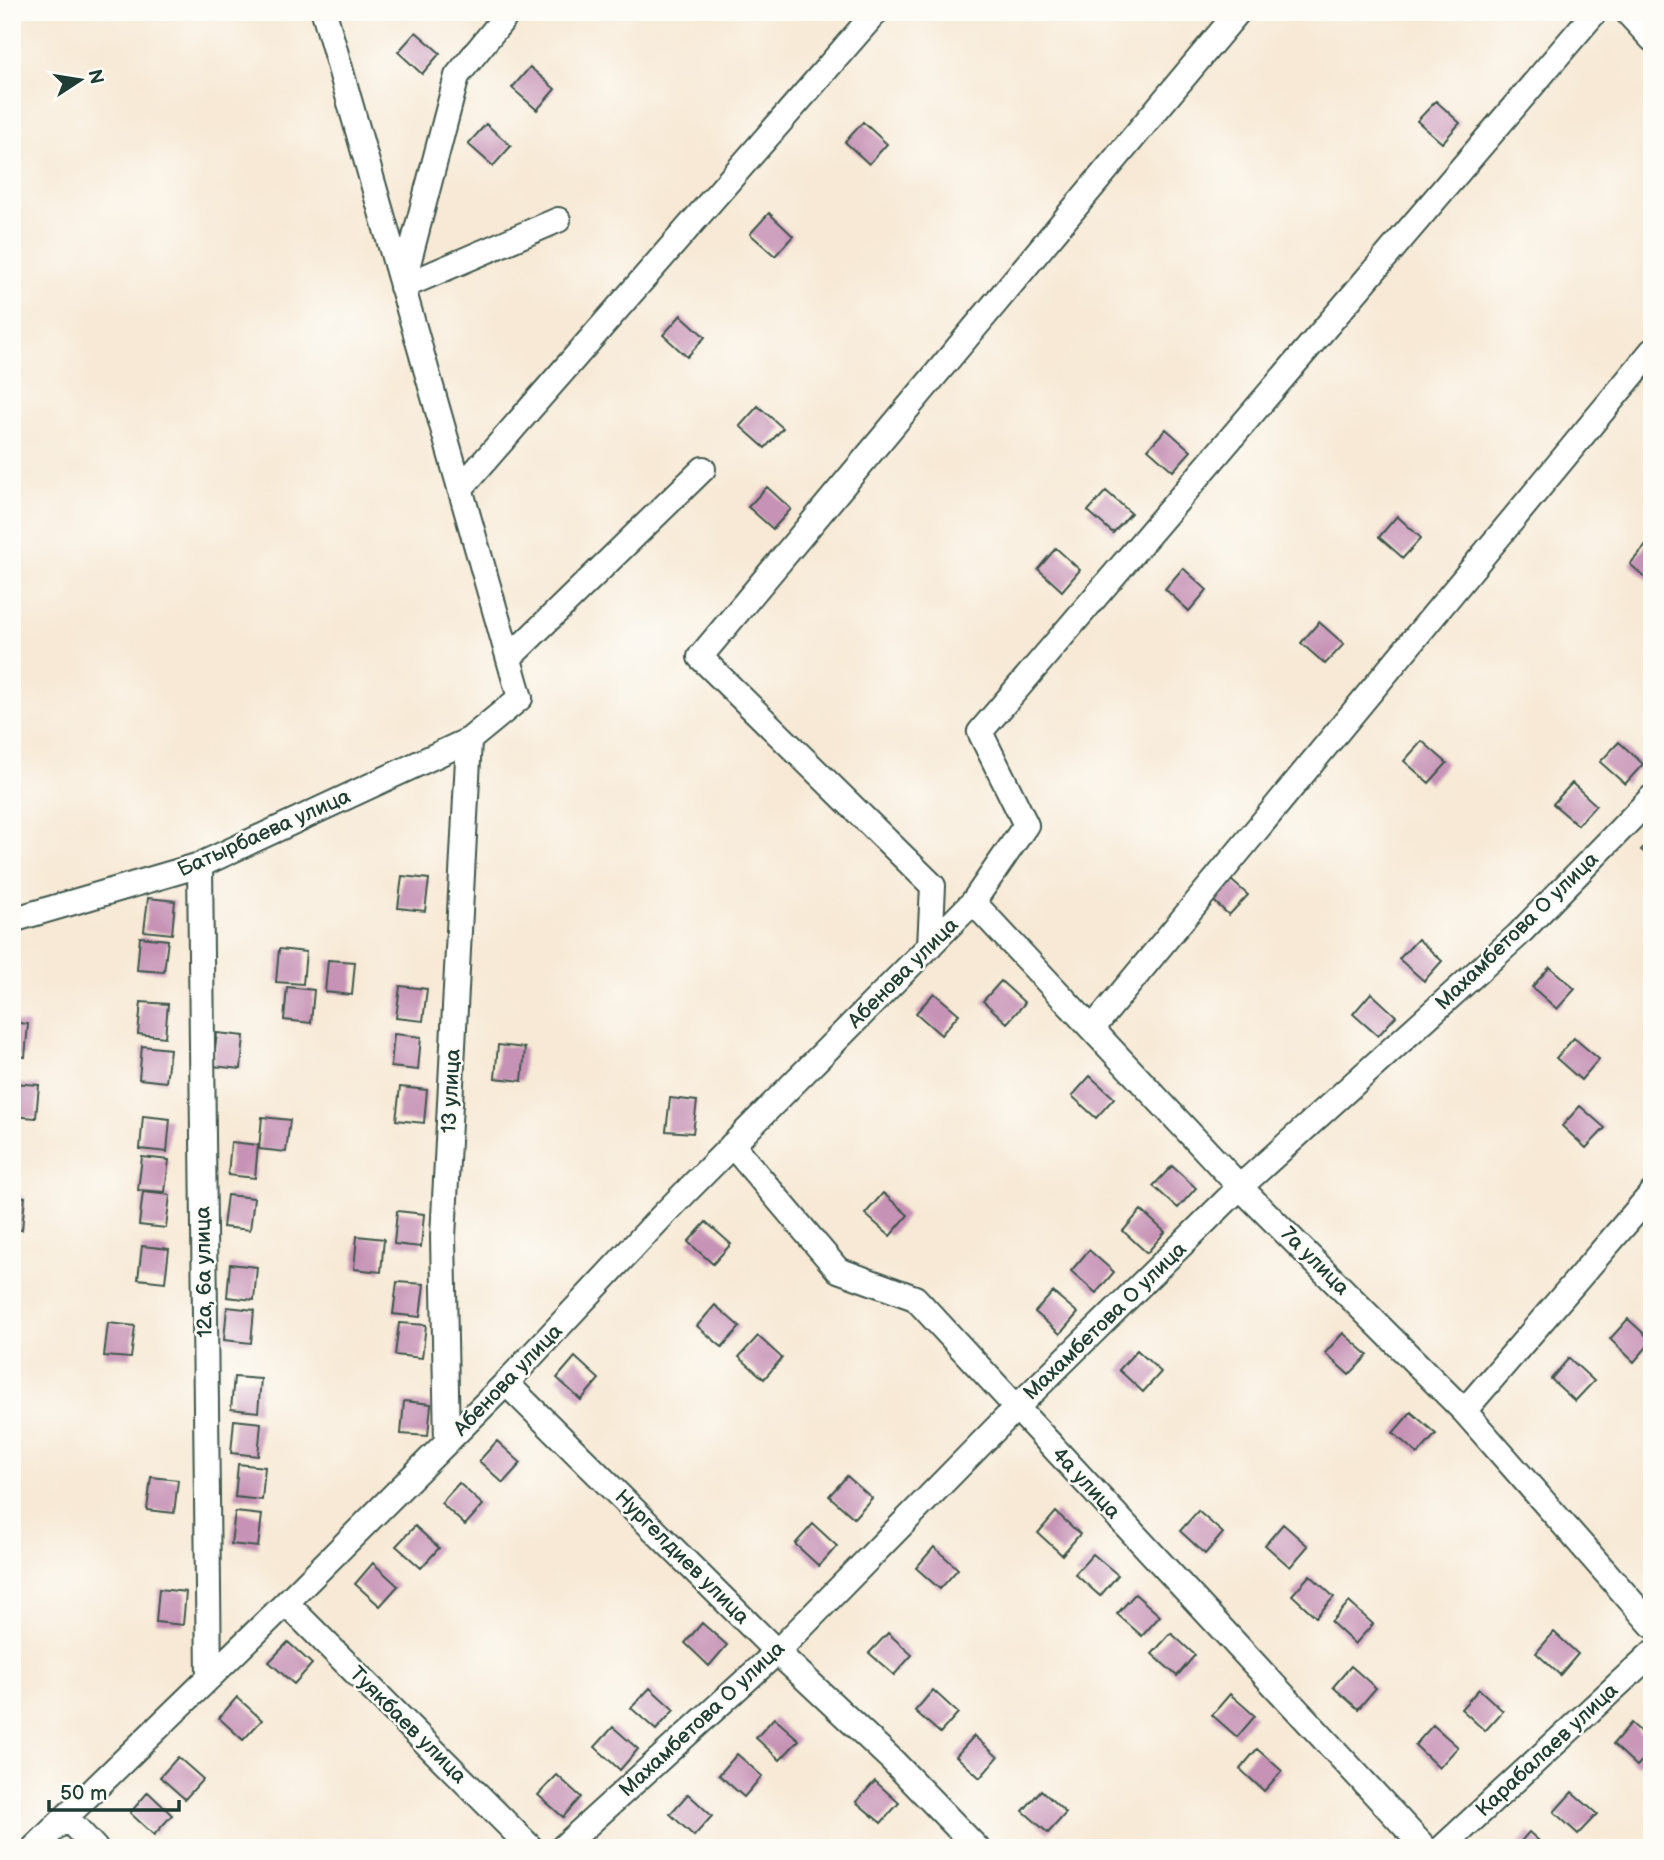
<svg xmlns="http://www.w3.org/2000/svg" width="1664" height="1860" font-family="'Balsamiq Sans',sans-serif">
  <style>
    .building { fill: #c692b5 }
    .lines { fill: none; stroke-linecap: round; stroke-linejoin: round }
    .minor-casing { stroke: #3f574c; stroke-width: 28 }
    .minor { stroke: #fff; stroke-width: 24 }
    .labels { text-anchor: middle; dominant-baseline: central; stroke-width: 5; stroke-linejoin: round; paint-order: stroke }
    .street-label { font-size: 21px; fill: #1f3d34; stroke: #fdfcf7 }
  </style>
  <rect width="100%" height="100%" fill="#fdfcf7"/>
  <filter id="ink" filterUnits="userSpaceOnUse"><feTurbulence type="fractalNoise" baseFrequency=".0143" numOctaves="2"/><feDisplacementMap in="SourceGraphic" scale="14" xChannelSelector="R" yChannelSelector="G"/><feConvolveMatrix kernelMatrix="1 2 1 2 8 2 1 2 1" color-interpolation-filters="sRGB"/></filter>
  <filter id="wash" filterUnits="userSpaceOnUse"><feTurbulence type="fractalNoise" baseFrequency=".00686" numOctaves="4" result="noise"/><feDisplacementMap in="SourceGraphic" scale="28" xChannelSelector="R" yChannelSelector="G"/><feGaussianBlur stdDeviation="1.57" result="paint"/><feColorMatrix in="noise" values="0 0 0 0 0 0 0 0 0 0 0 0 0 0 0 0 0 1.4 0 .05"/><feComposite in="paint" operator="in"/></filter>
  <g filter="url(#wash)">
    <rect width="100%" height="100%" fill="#f7e9d5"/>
    <g id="blocks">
      <path class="building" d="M416 32 440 53 422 74 398 52Z
        M530 67 555 89 537 110 512 88Z
        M1436 101 1460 123 1442 143 1417 121Z
        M863 122 887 144 869 164 845 142Z
        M486 124 511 146 493 166 468 144Z
        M769 213 793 236 775 256 750 234Z
        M681 315 705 337 687 357 663 335Z
        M758 406 783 428 765 448 740 426Z
        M1166 429 1191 451 1173 471 1148 449Z
        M767 487 791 509 773 529 748 507Z
        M1106 491 1131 513 1113 533 1088 511Z
        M1397 516 1421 538 1403 558 1379 537Z
        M1648 543 1652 547V584L1630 564Z
        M1056 548 1080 570 1062 591 1038 569Z
        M1183 568 1207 590 1189 611 1165 589Z
        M1319 622 1344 644 1325 664 1301 643Z
        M1422 741 1447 763 1429 783 1404 761Z
        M1619 742 1643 764 1625 784 1600 762Z
        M1572 783 1596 805 1578 825 1553 804Z
        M1652 838V859L1641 850Z
        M1223 873 1248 895 1229 915 1205 893Z
        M402 876 429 879 425 911 398 908Z
        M148 898 175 901 172 934 144 931Z
        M140 937 168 940 164 972 137 970Z
        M1418 939 1442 961 1424 981 1399 959Z
        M279 949 306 952 303 984 276 982Z
        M328 960 355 962 352 995 325 992Z
        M1550 967 1575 989 1557 1009 1532 987Z
        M1001 981 1025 1003 1007 1023 983 1001Z
        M400 986 427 989 423 1021 396 1018Z
        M287 987 314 990 311 1023 284 1020Z
        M934 993 959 1014 941 1035 916 1013Z
        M1371 993 1396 1016 1378 1036 1353 1014Z
        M141 1002 168 1004 165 1037 138 1034Z
        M12 1022 28 1024 25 1057 12 1055Z
        M217 1033 244 1036 241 1069 213 1066Z
        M394 1034 421 1037 418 1070 391 1067Z
        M1574 1038 1599 1059 1581 1080 1556 1058Z
        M498 1045 525 1048 522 1081 495 1078Z
        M142 1046 170 1049 166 1082 139 1079Z
        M1090 1076 1114 1098 1096 1118 1072 1096Z
        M12 1083 39 1085 36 1118 12 1116Z
        M400 1087 427 1090 424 1123 396 1120Z
        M670 1098 697 1101 693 1133 666 1131Z
        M1580 1106 1605 1128 1586 1148 1562 1126Z
        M143 1116 170 1119 167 1152 140 1149Z
        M262 1117 290 1120 286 1152 259 1149Z
        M231 1142 258 1145 255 1178 228 1175Z
        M142 1157 169 1160 165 1192 138 1190Z
        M1172 1166 1196 1188 1178 1208 1153 1186Z
        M143 1192 170 1195 166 1228 139 1225Z
        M883 1193 908 1215 890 1236 865 1214Z
        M227 1195 254 1198 250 1230 223 1227Z
        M12 1196 25 1197 22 1230 12 1229Z
        M1141 1210 1165 1232 1147 1253 1123 1231Z
        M397 1211 424 1214 421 1247 394 1244Z
        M706 1222 731 1244 713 1264 688 1242Z
        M357 1236 384 1239 381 1272 354 1269Z
        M142 1246 169 1249 165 1282 138 1279Z
        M1089 1250 1114 1272 1096 1293 1071 1271Z
        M230 1264 257 1267 254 1300 227 1297Z
        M397 1282 424 1284 420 1317 393 1314Z
        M1053 1292 1078 1313 1060 1334 1035 1312Z
        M715 1305 740 1327 722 1347 697 1326Z
        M227 1307 254 1310 251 1343 224 1340Z
        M1628 1319 1652 1341 1634 1362 1610 1339Z
        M108 1323 135 1326 131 1358 104 1356Z
        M399 1323 426 1325 422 1358 395 1355Z
        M1343 1333 1368 1355 1349 1375 1325 1353Z
        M758 1336 782 1358 764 1379 739 1357Z
        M1137 1350 1161 1372 1143 1392 1119 1370Z
        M575 1357 599 1379 581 1400 557 1378Z
        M1569 1358 1594 1381 1575 1401 1551 1379Z
        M234 1377 261 1379 258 1412 231 1409Z
        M404 1401 431 1404 428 1436 401 1434Z
        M1411 1412 1436 1434 1418 1454 1393 1433Z
        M234 1420 261 1423 258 1456 231 1453Z
        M497 1441 521 1463 503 1483 479 1461Z
        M238 1464 265 1467 262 1500 235 1497Z
        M847 1476 872 1498 854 1518 829 1496Z
        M151 1477 178 1480 174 1513 147 1510Z
        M459 1483 483 1505 465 1525 441 1503Z
        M1198 1511 1223 1533 1205 1554 1180 1531Z
        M235 1512 262 1515 258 1547 231 1544Z
        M1056 1512 1080 1534 1062 1555 1038 1533Z
        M813 1524 837 1546 819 1566 795 1544Z
        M1283 1524 1308 1546 1290 1567 1265 1545Z
        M415 1526 439 1548 421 1568 396 1546Z
        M934 1547 958 1569 940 1589 916 1568Z
        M1093 1554 1118 1575 1100 1596 1075 1574Z
        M373 1563 398 1586 380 1606 355 1584Z
        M1310 1575 1334 1597 1316 1617 1292 1595Z
        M159 1589 186 1592 183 1625 156 1622Z
        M1135 1594 1160 1616 1142 1636 1117 1614Z
        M1349 1602 1373 1624 1355 1644 1331 1622Z
        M702 1623 727 1645 709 1666 685 1643Z
        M1554 1632 1578 1654 1560 1675 1536 1653Z
        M888 1633 912 1655 894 1675 869 1653Z
        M1171 1633 1195 1655 1177 1676 1152 1654Z
        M288 1642 312 1664 294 1684 269 1662Z
        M1351 1666 1376 1688 1358 1709 1333 1687Z
        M650 1688 674 1710 656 1730 631 1708Z
        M1479 1689 1503 1711 1485 1731 1461 1709Z
        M933 1690 958 1713 940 1733 915 1711Z
        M1230 1694 1255 1716 1237 1737 1212 1715Z
        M237 1697 262 1720 243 1740 219 1718Z
        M774 1718 799 1740 780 1760 756 1738Z
        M1631 1723 1652 1742V1750L1637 1766 1613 1744Z
        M1433 1725 1458 1747 1439 1768 1415 1745Z
        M613 1727 638 1749 620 1770 595 1747Z
        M974 1736 998 1757 980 1778 956 1756Z
        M1257 1749 1282 1771 1264 1791 1240 1769Z
        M737 1754 762 1776 744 1797 719 1775Z
        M178 1757 203 1779 185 1799 160 1777Z
        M557 1775 581 1797 563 1817 538 1795Z
        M875 1781 899 1803 881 1823 856 1802Z
        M1041 1790 1066 1813 1048 1833 1023 1811Z
        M148 1792 172 1815 154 1835 130 1813Z
        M1572 1792 1597 1814 1578 1834 1554 1812Z
        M688 1794 712 1816 694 1836 670 1814Z
        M1529 1832 1547 1848H1515Z"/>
    </g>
  </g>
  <g filter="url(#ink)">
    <use href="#blocks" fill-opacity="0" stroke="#3f574c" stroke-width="2"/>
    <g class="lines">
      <defs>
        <path id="minor" d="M509 12 457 76 402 287 558 220
          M1627 12 1652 39
          M460 489 876 12
          M509 658 703 469
          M200 865 209 1678
          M973 902 1240 1187 1464 1411 1652 1625
          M12 920 200 865 469 740 520 698 324 12
          M930 946 933 886 700 657 1238 12
          M1092 1029 1652 351
          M732 1145 838 1270 915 1298 1425 1848
          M506 1383 777 1652 891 1759 977 1848
          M1464 1411 1652 1193
          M447 1442 443 1237 469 740
          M286 1603 531 1848
          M66 1817 95 1848
          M34 1848 286 1603 506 1383 664 1214 973 902 1026 825 980 732 1595 12
          M562 1848 777 1652 1016 1408 1240 1187 1518 935 1652 797
          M1442 1848 1652 1653"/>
      </defs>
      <use href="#minor" class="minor-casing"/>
      <use href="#minor" class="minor"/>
    </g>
  </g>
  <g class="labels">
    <g class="street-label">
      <text transform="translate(264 833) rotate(-24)">Батырбаева улица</text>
      <text transform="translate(1517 931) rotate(-44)">Махамбетова О улица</text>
      <text transform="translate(903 973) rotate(-45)">Абенова улица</text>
      <text transform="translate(451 1091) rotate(-87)">13 улица</text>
      <text transform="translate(1315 1261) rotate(45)">7а улица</text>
      <text transform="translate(204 1272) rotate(-91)">12а, 6а улица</text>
      <text transform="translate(1105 1321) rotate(-44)">Махамбетова О улица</text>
      <text transform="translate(508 1380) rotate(-46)">Абенова улица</text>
      <text transform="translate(1086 1483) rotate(47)">4а улица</text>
      <text transform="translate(682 1557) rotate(45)">Нургелдиев улица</text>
      <text transform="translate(702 1719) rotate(-43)">Махамбетова О улица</text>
      <text transform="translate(408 1725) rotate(45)">Туякбаев улица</text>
      <text transform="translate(1547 1750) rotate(-43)">Карабалаев улица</text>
    </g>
  </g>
  <rect width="1664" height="1860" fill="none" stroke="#fdfcf7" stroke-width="42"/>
  <g transform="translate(80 80) rotate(78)" stroke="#fdfcf7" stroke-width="5" paint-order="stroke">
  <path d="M0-5L12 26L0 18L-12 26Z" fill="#1f3d34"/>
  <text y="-10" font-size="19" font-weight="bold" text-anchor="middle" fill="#1f3d34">N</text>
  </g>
  <path d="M49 1800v10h130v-10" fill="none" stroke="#1f3d34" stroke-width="3.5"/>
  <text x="60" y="1800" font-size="21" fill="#1f3d34" stroke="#fdfcf7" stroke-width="5" paint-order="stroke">50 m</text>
</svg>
